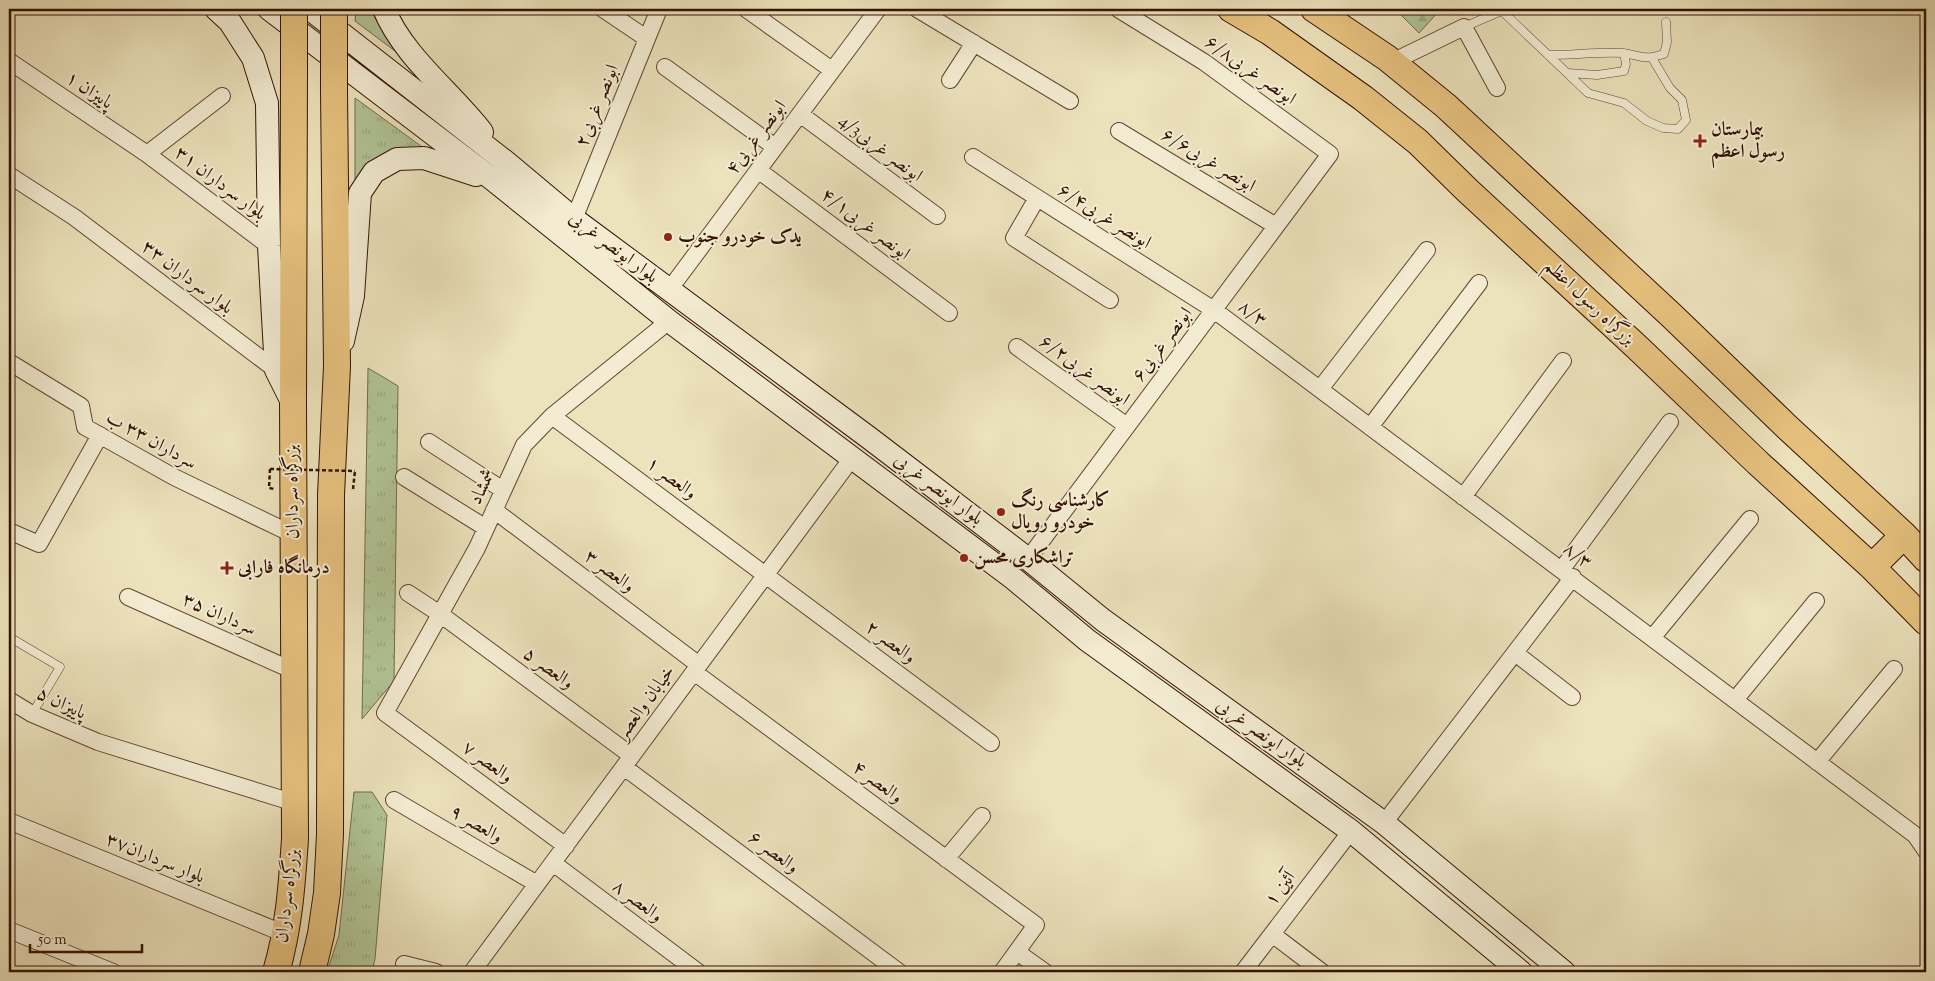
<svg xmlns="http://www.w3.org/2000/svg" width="1935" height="981" font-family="'Sorts Mill Goudy',Amiri,serif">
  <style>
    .grass { fill: url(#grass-tufts); stroke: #726b4c }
    .forest { fill: url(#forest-firs); stroke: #726b4c }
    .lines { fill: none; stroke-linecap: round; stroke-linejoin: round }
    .service-casing { stroke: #614630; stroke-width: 9 }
    .minor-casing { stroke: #614630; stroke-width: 18 }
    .secondary-casing { stroke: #331202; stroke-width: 24 }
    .trunk-casing { stroke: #331202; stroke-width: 28 }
    .path { stroke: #331202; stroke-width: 2.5; stroke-dasharray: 4 2.5; stroke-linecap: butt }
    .service { stroke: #f3ecd3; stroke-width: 8 }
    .minor { stroke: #f3ecd3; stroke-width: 16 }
    .secondary { stroke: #f3ecd3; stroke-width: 22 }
    .trunk { stroke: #e6c17e; stroke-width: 26 }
    .trunk-bridge-casing { stroke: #331202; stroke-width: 28; stroke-linecap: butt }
    .path-bridge { stroke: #331202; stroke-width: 2.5; stroke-dasharray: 4 2.5; stroke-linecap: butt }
    .trunk-bridge { stroke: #e6c17e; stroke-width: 26 }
    .poi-dot { fill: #8f2418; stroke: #f3ecd3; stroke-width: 2 }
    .labels { text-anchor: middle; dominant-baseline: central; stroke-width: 4; stroke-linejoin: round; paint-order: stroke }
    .street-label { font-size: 19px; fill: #331202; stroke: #f3ecd3 }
    .poi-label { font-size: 19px; font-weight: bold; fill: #331202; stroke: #f3ecd3; text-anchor: start }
  </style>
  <defs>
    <pattern id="grass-tufts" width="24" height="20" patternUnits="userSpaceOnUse" patternTransform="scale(1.25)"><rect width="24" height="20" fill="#b1c496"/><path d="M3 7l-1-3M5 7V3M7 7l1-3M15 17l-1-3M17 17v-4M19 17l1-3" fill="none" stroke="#99a780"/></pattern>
    <pattern id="forest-firs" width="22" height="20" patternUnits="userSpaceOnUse" patternTransform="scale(1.25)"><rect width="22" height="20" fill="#b1c496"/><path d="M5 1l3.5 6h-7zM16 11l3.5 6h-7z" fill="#99a780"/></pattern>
  </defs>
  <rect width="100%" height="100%" fill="#ece2bc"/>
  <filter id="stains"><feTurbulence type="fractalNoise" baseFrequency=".004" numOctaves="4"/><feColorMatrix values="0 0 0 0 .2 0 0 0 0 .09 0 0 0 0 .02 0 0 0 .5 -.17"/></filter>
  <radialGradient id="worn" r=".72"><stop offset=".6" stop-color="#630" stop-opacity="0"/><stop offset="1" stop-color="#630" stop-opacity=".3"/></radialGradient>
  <path class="grass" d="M356 9H371L375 18 395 51 355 21Z
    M355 98 425 149 355 183Z
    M368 368 398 386 394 681 362 719Z
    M354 792H372L387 815 375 959 372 972H327L339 935Z"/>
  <path class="forest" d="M1395 9H1441L1419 33Z"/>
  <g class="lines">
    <defs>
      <path id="service" d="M1502 11 1588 93 1624 103 1647 121 1663 128 1678 129 1686 120 1682 100 1670 88 1652 58
        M1464 27 1506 9
        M1548 55C1572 55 1598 52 1622 53 1641 55 1642 61 1664 54L1667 42 1666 22
        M1568 73 1597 75 1624 71 1626 64 1624 53
        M9 637 60 667 32 714"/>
      <path id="minor" d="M603 9 646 38
        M746 9 832 70
        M917 9 1070 101
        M9 61 147 154 269 246
        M1392 62 1464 27 1497 88
        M665 67 775 147
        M950 80 974 43
        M800 114 937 216
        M1119 131 1276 226
        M147 154 222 96
        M973 157 1214 310 1915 835 1926 851
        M758 170 949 313
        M9 175 74 217 276 370
        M1037 198 1014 238 1110 300
        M574 219 659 9
        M669 290 878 9
        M1017 347 1127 426
        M9 362 81 406 85 427 174 477 294 535
        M1320 389 1427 250
        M552 416 991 743
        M1370 427 1479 283
        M429 442 503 490
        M404 477 486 528
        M1463 497 1563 361
        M494 510 699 665
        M9 531 39 544 100 435
        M1028 559 1330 154 1204 62 1118 9
        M1562 569 1670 422
        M408 593 440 614 632 756
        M128 597 294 671
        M1652 638 1750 519
        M1515 653 1572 697
        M694 672 1036 925 1002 972
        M9 700 32 714 98 742 295 803
        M1735 700 1816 601
        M1817 762 1894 669
        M624 767 899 972
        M394 800 537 884
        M9 821 285 934
        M1384 823 1573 577
        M566 846 385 713 477 548 524 445 552 416 669 321
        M946 859 982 816
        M553 863 698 972
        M9 930 113 972
        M1272 934 1322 972
        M1017 952 1045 972
        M404 964 436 972
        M472 972 852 458
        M1243 972 1351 831"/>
      <path id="secondary" d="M216 9 230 22 253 58 267 103 269 246 276 370 293 404
        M269 9 492 179 669 321 1014 579 1087 640 1351 831 1521 972
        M310 9 506 162 574 219 868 437 1028 559 1103 620 1384 823 1564 972
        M384 9C403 56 451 92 482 132
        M343 341 353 296 360 193 374 172 397 159 424 158 476 175"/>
      <path id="trunk" d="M1231 9 1270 32 1363 98 1418 142 1467 190 1638 348 1758 463 1872 567 1926 622
        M1314 9 1387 58 1446 106 1672 316 1787 427 1904 535 1926 559
        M1872 567 1904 535
        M276 972C289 929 292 883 295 839L293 404 294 70
        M312 972 321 934 327 893 330 834 331 495 337 366 334 91"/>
    </defs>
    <use href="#service" class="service-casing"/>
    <use href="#minor" class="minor-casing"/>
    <use href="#secondary" class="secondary-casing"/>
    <use href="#trunk" class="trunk-casing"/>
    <path class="path" d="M270 469 269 488 274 489
      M353 489 355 471"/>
    <use href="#service" class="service"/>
    <use href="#minor" class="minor"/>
    <use href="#secondary" class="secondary"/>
    <use href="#trunk" class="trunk"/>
    <defs>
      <path id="trunk-bridge" d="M294 70V9
        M334 91V9"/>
    </defs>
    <use href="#trunk-bridge" class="trunk-bridge-casing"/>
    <path class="path-bridge" d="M270 469 355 471"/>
    <use href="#trunk-bridge" class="trunk-bridge"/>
  </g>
  <g class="poi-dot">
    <path d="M1697.5 133.5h5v5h5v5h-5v5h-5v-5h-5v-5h5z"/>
    <circle cx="668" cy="237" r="5"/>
    <circle cx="1001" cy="512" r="5"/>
    <circle cx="964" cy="558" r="5"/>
    <path d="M224.5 560.5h5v5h5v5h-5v5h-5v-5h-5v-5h5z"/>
  </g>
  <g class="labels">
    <g class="street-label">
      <text transform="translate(1250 71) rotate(35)">۶/۸ابونصر غربی</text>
      <text transform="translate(89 91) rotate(34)">پاییزان ۱</text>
      <text transform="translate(598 106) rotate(-68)">۲ابونصر غربی</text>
      <text transform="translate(757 138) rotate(-53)">۴ابونصر غربی</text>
      <text transform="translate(880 149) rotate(37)">4/3ابونصر غربی</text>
      <text transform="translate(1208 161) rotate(31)">۶/۶ابونصر غربی</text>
      <text transform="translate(220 184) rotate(37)">بلوار سرداران ۳۱</text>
      <text transform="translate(1104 217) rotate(32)">۶/۴ابونصر غربی</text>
      <text transform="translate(865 225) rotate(37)">۴/۱ابونصر غربی</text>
      <text transform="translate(613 248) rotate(37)">بلوار ابونصر غربی</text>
      <text transform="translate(187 278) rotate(37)">بلوار سرداران ۳۳</text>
      <text transform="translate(1589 303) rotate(43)">بزرگراه رسول اعظم</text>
      <text transform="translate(1252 314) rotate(37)">۸/۳</text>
      <text transform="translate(1163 345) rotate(-53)">۶ابونصر غربی</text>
      <text transform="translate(1084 371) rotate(36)">۶/۲ابونصر غربی</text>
      <text transform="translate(151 441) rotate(29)">سرداران ۳۳ ب</text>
      <text transform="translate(671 479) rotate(37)">والعصر ۱</text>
      <text transform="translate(483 487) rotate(-65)">شمشاد</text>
      <text transform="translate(938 490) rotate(37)">بلوار ابونصر غربی</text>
      <text transform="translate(293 492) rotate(-91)">بزرگراه سرداران</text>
      <text transform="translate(1577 556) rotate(37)">۸/۳</text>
      <text transform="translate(609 572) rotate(37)">والعصر ۳</text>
      <text transform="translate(219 615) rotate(24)">سرداران ۳۵</text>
      <text transform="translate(890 643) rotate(37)">والعصر ۲</text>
      <text transform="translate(548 669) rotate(36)">والعصر ۵</text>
      <text transform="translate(646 703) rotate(-54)">خیابان والعصر</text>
      <text transform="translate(61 704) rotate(25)">پاییزان ۵</text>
      <text transform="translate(1261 734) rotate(35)">بلوار ابونصر غربی</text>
      <text transform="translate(487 763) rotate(36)">والعصر ۷</text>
      <text transform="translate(877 783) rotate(37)">والعصر ۴</text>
      <text transform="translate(476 825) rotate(30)">والعصر ۹</text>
      <text transform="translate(773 853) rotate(37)">والعصر ۶</text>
      <text transform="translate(155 859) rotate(22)">بلوار سرداران۳۷</text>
      <text transform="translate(1281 889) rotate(-53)">آئین ۱</text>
      <text transform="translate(288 896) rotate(-83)">بزرگراه سرداران</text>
      <text transform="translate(637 902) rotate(37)">والعصر ۸</text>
    </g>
    <g class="poi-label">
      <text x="1711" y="130">بیمارستان<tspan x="1711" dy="22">رسول اعظم</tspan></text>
      <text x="678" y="237">یدک خودرو جنوب</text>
      <text x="1011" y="501">کارشناسی رنگ<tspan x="1011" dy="22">خودرو رویال</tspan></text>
      <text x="974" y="558">تراشکاری محسن</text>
      <text x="238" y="568">درمانگاه فارابی</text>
    </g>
  </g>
  <rect width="1935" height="981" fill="none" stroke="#ece2bc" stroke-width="30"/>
  <rect x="10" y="10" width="1915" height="961" fill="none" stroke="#331202" stroke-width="2.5"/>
  <rect x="15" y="15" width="1905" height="951" fill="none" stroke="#331202"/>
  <path d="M30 944v8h112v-8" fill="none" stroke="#331202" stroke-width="2.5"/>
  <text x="38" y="944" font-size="15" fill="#331202" stroke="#f3ecd3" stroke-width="4" paint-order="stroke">50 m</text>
  <rect width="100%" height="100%" filter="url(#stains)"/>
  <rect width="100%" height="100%" fill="url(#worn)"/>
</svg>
